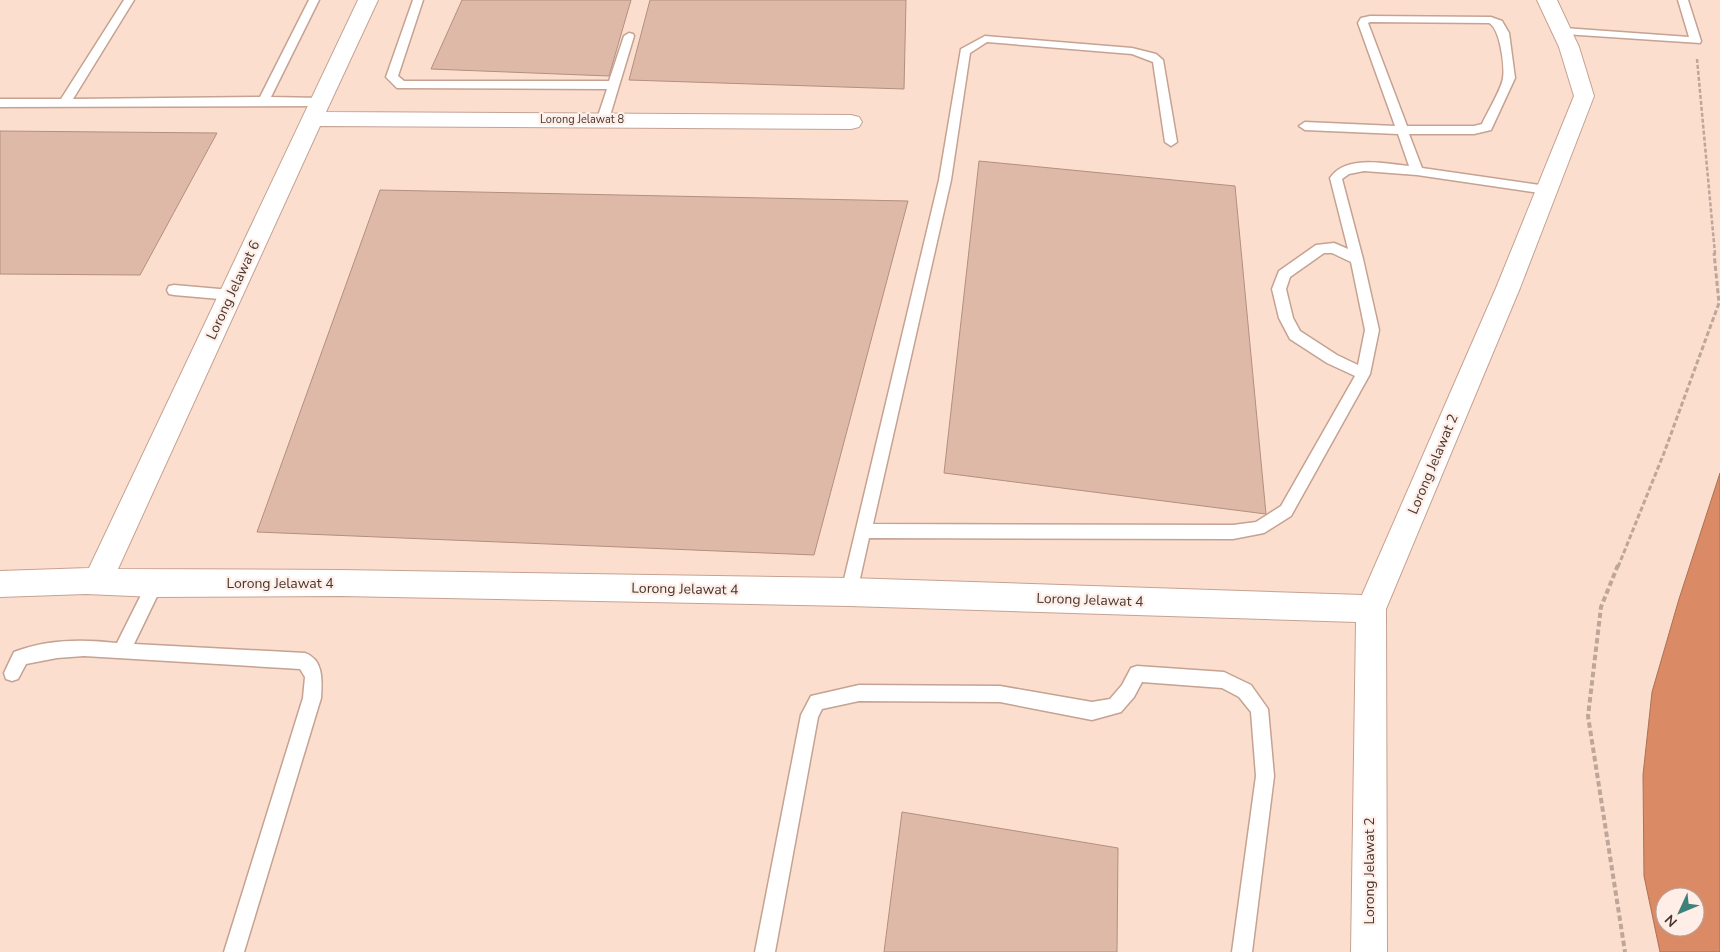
<svg xmlns="http://www.w3.org/2000/svg" width="1720" height="952" font-family="'Nunito Sans',sans-serif">
  <style>
    .water { fill: #da8a64; stroke: #ad7154; fill-rule: evenodd }
    .building { fill: #deb9a8; stroke: #b28f7f }
    .lines { fill: none; stroke-linecap: round; stroke-linejoin: round }
    .lane-casing { stroke: #c5a291; stroke-width: 3 }
    .street-casing { stroke: #c5a291; stroke-width: 2 }
    .path-far2 { stroke: #bea699; stroke-width: 2.5; stroke-dasharray: 4 2; stroke-linecap: butt }
    .path-far1 { stroke: #bea699; stroke-width: 3; stroke-dasharray: 5 2.5; stroke-linecap: butt }
    .path { stroke: #bea699; stroke-width: 4; stroke-dasharray: 5.5 3; stroke-linecap: butt }
    .lane { fill: #fff; fill-rule: evenodd }
    .street { fill: #fff; fill-rule: evenodd }
    .labels { text-anchor: middle; dominant-baseline: central; stroke-width: 4.5; stroke-linejoin: round; paint-order: stroke }
    .far-street-label { font-size: 11px; fill: #453730; stroke: #feeee7 }
    .street-label { font-size: 14px; fill: #453730; stroke: #feeee7 }
  </style>
  <rect width="100%" height="100%" fill="#fcdecf"/>
  <path class="water" d="M1720 473V952H1660L1644 876 1643 775 1652 692 1679 599ZM1665 897H1695V927H1665Z"/>
  <path class="building" d="M462 0H631L609 76 431 69Z
    M650 0H906L904 89 629 80Z
    M0 131 217 133 140 275 0 274Z
    M979 161 1235 186 1266 514 944 473Z
    M380 190 908 201 814 555 257 532Z
    M902 812 1118 848 1117 952H884Z"/>
  <g class="lines">
    <defs>
      <path id="lane" d="M124 0H134L73 99 260 97 309 0H319L271 97 321 98 327 102 321 106 0 107V99H61Z
        M413 0H423L398 76 404 81H609L624 36 629 33 633 34 634 36 609 119 603 123 597 119 607 89 397 88 386 77Z
        M1678 0H1688L1701 41 1700 43 1564 34 1559 31 1564 28 1689 37Z
        M1370 16 1491 17 1502 21 1509 33 1515 78 1491 130 1474 134H1409L1422 168 1547 186 1553 190 1547 194 1417 175 1364 171 1349 174 1342 179 1363 259 1379 330 1370 374 1291 516 1264 533 1233 539 869 538 857 592 855 597 849 599 843 597 841 592 939 180 961 49 985 36 1132 48 1156 54 1163 60 1177 142 1171 146 1165 142 1153 62 1132 54 987 42 970 53 951 180 873 524 1233 525 1256 522 1281 506 1355 376 1327 363 1290 339 1279 318 1272 289 1279 271 1316 245 1334 243 1348 249 1330 178C1346 154 1386 164 1409 166L1398 134 1305 130 1299 126 1305 122 1395 126 1358 23 1361 18ZM1370 22 1489 23C1500 28 1505 66 1503 78 1502 88 1487 113 1482 124L1474 126H1407L1368 23ZM1324 253H1332L1351 262 1365 330 1358 365 1337 355 1300 331 1293 318 1286 289 1290 277Z
        M174 285 231 290 236 291 238 295 236 299 231 300 174 295 169 294 167 290 169 286Z
        M155 577 161 579 163 584 134 644 305 653C324 660 322 681 321 698L244 952H224L303 698 305 677 300 669 84 656 57 658 26 664 18 679 12 681 6 679 4 673 14 652C47 639 83 639 117 643L149 579Z
        M1137 666 1224 672 1251 685 1268 709 1274 776 1252 952H1232L1256 776 1251 712 1239 697 1222 688 1142 682 1134 697 1121 712 1092 720 1000 702 859 701 822 709 818 717 775 952H755L801 715 811 696 859 685 1000 686 1092 702 1110 699 1122 685 1131 668Z"/>
      <path id="street" d="M358 0H378L326 112 851 115 859 117 862 122 859 127 851 129 320 126 118 569 340 570 849 578 1362 595 1496 288 1574 96 1559 47 1537 0H1557L1579 47 1594 96 1520 288 1386 609 1387 952H1351L1356 622 849 606 340 596 155 597 86 594 0 597V571L89 568Z"/>
    </defs>
    <use href="#lane" class="lane-casing"/>
    <use href="#street" class="street-casing"/>
    <path class="path-far2" d="M1697 59 1715 254"/>
    <path class="path-far1" d="M1618 567 1664 453 1719 303 1714 253"/>
    <path class="path" d="M1618 565 1601 607 1588 716 1625 952"/>
    <use href="#lane" class="lane"/>
    <use href="#street" class="street"/>
  </g>
  <g class="labels">
    <g class="far-street-label">
      <text x="582" y="119">Lorong Jelawat 8</text>
    </g>
    <g class="street-label">
      <text transform="translate(233 290) rotate(-65)">Lorong Jelawat 6</text>
      <text transform="translate(1433 464) rotate(-67)">Lorong Jelawat 2</text>
      <text x="280" y="583">Lorong Jelawat 4</text>
      <text transform="translate(685 589) rotate(1)">Lorong Jelawat 4</text>
      <text transform="translate(1090 600) rotate(2)">Lorong Jelawat 4</text>
      <text transform="translate(1369 871) rotate(-90)">Lorong Jelawat 2</text>
    </g>
  </g>
  <g transform="translate(1680 912) rotate(226)"><circle r="24" fill="#feeee7" stroke="#b4a59e"/>
  <path d="M0-4L9 19L0 12L-9 19Z" fill="#3c827a"/>
  <text y="-8" font-size="14" font-weight="bold" text-anchor="middle" fill="#453730">N</text>
  </g>
</svg>
